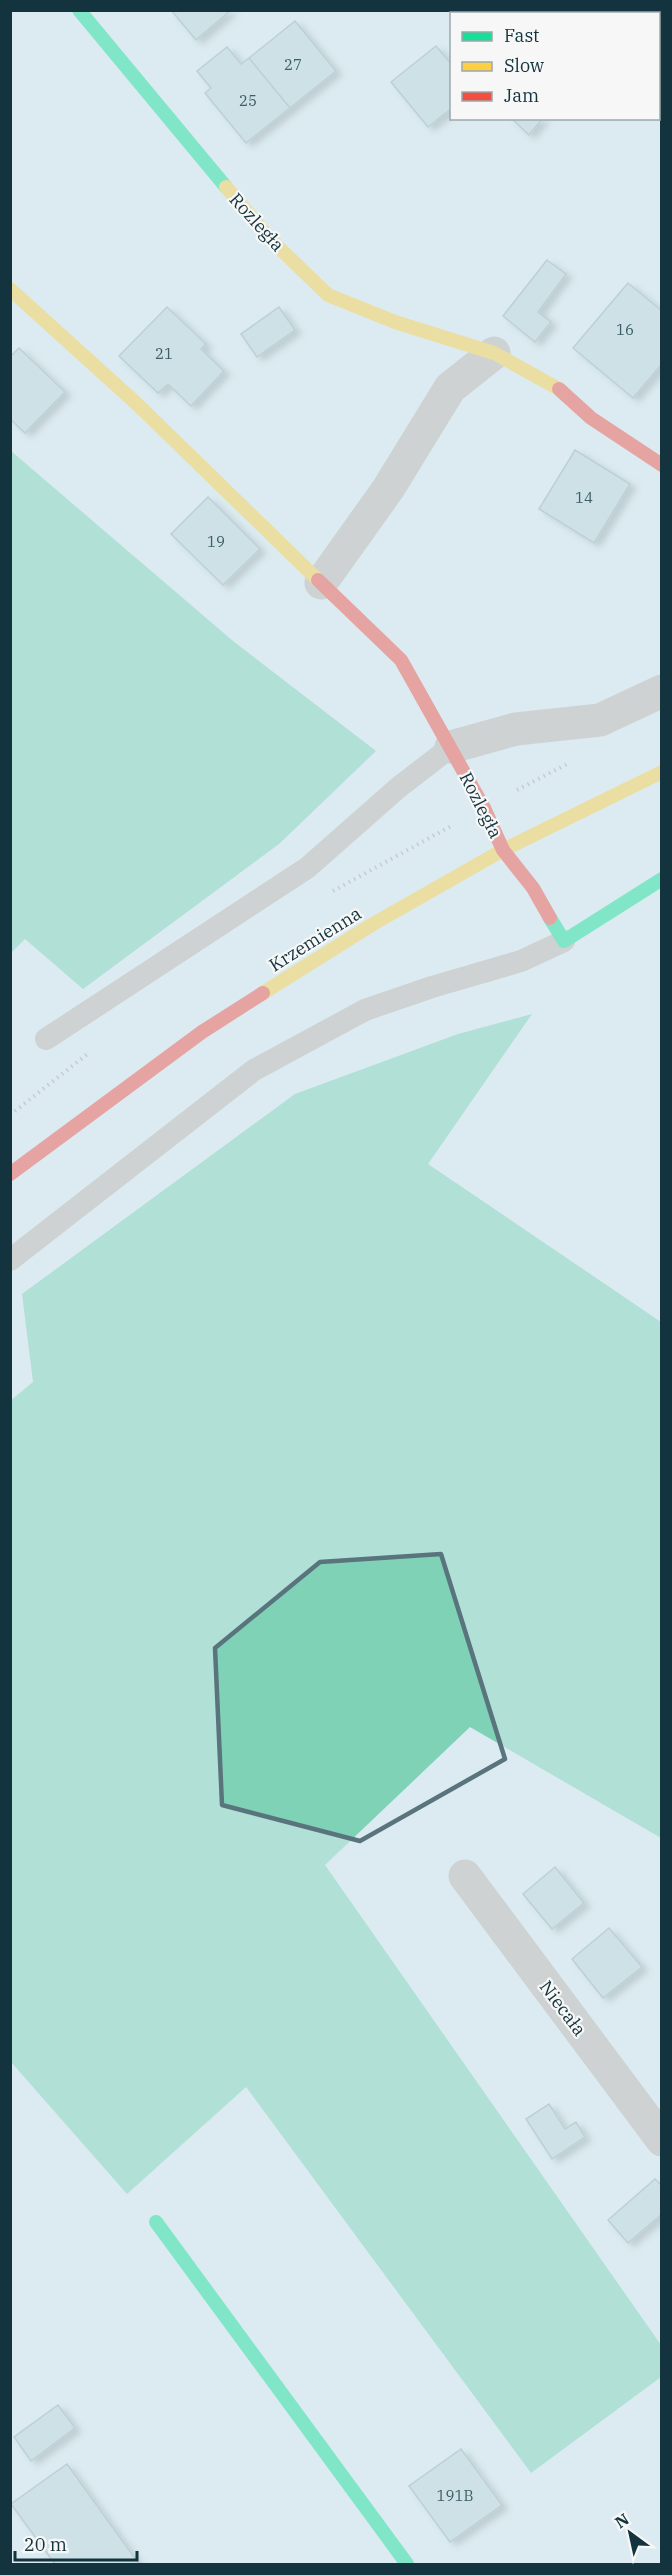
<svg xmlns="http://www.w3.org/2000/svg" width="672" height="2575" font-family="'IBM Plex Serif',serif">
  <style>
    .forest { fill: #7fd2b6 }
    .building { fill: #bdd5d9; stroke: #98b0b3; stroke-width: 1.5; filter: url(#shadow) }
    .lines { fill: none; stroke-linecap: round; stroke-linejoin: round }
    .path { stroke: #aaa7a6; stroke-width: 4; stroke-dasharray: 1.5 4.5; stroke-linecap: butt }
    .lane { stroke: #bfb3ae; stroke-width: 22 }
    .street { stroke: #bfb3ae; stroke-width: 33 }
    .fast { stroke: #16e098; stroke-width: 14 }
    .slow { stroke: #ffcf43; stroke-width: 14 }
    .jam { stroke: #f24e42; stroke-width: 14 }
    .marked { fill: none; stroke: #59747d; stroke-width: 4.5; stroke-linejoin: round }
    .labels { text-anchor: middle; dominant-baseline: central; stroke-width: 4.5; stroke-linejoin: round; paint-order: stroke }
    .number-label { font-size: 15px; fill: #3e5d66 }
    .street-label { font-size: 18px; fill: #13343e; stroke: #f7f7f7 }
  </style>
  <defs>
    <filter id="shadow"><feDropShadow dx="6" dy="4" stdDeviation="3" flood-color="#0004"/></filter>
  </defs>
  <rect width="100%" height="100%" fill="#dbebf1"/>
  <path class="forest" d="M11 451 233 641 376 751 279 844 83 989 25 939 11 953Z
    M532 1014 428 1164 661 1322V1838L470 1727 325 1865 661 2345V2377L531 2473 246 2087 127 2194 11 2062 10 1401 33 1382 22 1294 295 1094 458 1034Z"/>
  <path class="building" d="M171 10H231L196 40Z
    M295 21 336 71 290 108 249 58Z
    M436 46 452 65V108L428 127 391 82Z
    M227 47 241 64 249 58 290 108 246 143 205 93 211 88 197 71Z
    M511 118H543L529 135Z
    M547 260 566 274 538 312 551 322 535 342 503 316Z
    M628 283 662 311V364L633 398 573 348Z
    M167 307 206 344 201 349 224 371 191 406 168 384 158 393 119 356Z
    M279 307 295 330 257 357 241 334Z
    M19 348 65 392 25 433 10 419V357Z
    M575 450 630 484 594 543 539 509Z
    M208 497 260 549 223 585 171 534Z
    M555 1867 584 1903 552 1929 523 1894Z
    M609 1928 642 1967 603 1998 572 1959Z
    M549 2104 565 2129 576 2122 585 2137 552 2159 526 2119Z
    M655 2179 662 2186V2214L628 2243 608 2220Z
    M58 2405 75 2428 31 2461 14 2437Z
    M461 2449 502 2505 450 2542 409 2486Z
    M67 2464 139 2564H55L11 2504Z"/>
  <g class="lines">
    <path class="path" d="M517 790 569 763
      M333 891 453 825
      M10 1115 90 1052"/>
    <path class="lane" d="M46 1039 307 868 399 787 451 747
      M10 1260 254 1070 365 1010 432 987 521 961 564 941"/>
    <path class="street" d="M321 583 388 489 450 388 494 353
      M451 747 516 729 600 720 662 691
      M465 1876 662 2140"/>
    <path class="fast" d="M79 10 226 187
      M550 918 564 941 662 879
      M156 2222 407 2564"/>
    <path class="slow" d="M226 187 269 238 328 295 395 322 494 353 559 389
      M10 289 137 404 318 580
      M263 993 373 924 503 850 662 772"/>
    <path class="jam" d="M559 389 591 418 662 465
      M318 580 401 660 484 808 503 850 533 888 550 918
      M10 1174 202 1032 263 993"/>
  </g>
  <path d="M0 0H672V2575H0ZM441 1554 505 1759 360 1841 222 1805 215 1648 320 1562Z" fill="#dbebf1" fill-opacity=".55" fill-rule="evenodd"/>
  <path class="marked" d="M441 1554 505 1759 360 1841 222 1805 215 1648 320 1562Z"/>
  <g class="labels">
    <g class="number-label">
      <text x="293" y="64">27</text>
      <text x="248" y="100">25</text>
      <text x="625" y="329">16</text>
      <text x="164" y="353">21</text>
      <text x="584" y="497">14</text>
      <text x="216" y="541">19</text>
      <text x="455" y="2495">191B</text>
    </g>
    <g class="street-label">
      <text transform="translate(257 222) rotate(48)">Rozległa</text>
      <text transform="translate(481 805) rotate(63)">Rozległa</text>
      <text transform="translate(315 939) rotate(-32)">Krzemienna</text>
      <text transform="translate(563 2008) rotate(53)">Niecała</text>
    </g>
  </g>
  <rect width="672" height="2575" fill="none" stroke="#13343e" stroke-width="24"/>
  <rect x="450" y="12" width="210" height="108" fill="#f7f7f7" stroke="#9ca9ad" stroke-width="1.5"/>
  <rect x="462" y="32" width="30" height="9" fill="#16e098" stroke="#9ca9ad" stroke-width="1.5"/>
  <text x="504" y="42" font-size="18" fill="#13343e">Fast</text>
  <rect x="462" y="62" width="30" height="9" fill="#ffcf43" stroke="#9ca9ad" stroke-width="1.5"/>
  <text x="504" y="72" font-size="18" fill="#13343e">Slow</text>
  <rect x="462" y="92" width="30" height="9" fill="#f24e42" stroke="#9ca9ad" stroke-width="1.5"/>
  <text x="504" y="102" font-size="18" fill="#13343e">Jam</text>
  <g transform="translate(630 2533) rotate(327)" stroke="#f7f7f7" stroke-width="4.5" paint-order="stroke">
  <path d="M0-4.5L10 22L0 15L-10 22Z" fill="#13343e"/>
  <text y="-9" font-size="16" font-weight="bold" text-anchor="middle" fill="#13343e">N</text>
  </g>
  <path d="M15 2551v9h122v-9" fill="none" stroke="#13343e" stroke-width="3"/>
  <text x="24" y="2551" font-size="18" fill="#13343e" stroke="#f7f7f7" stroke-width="4.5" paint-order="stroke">20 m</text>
</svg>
